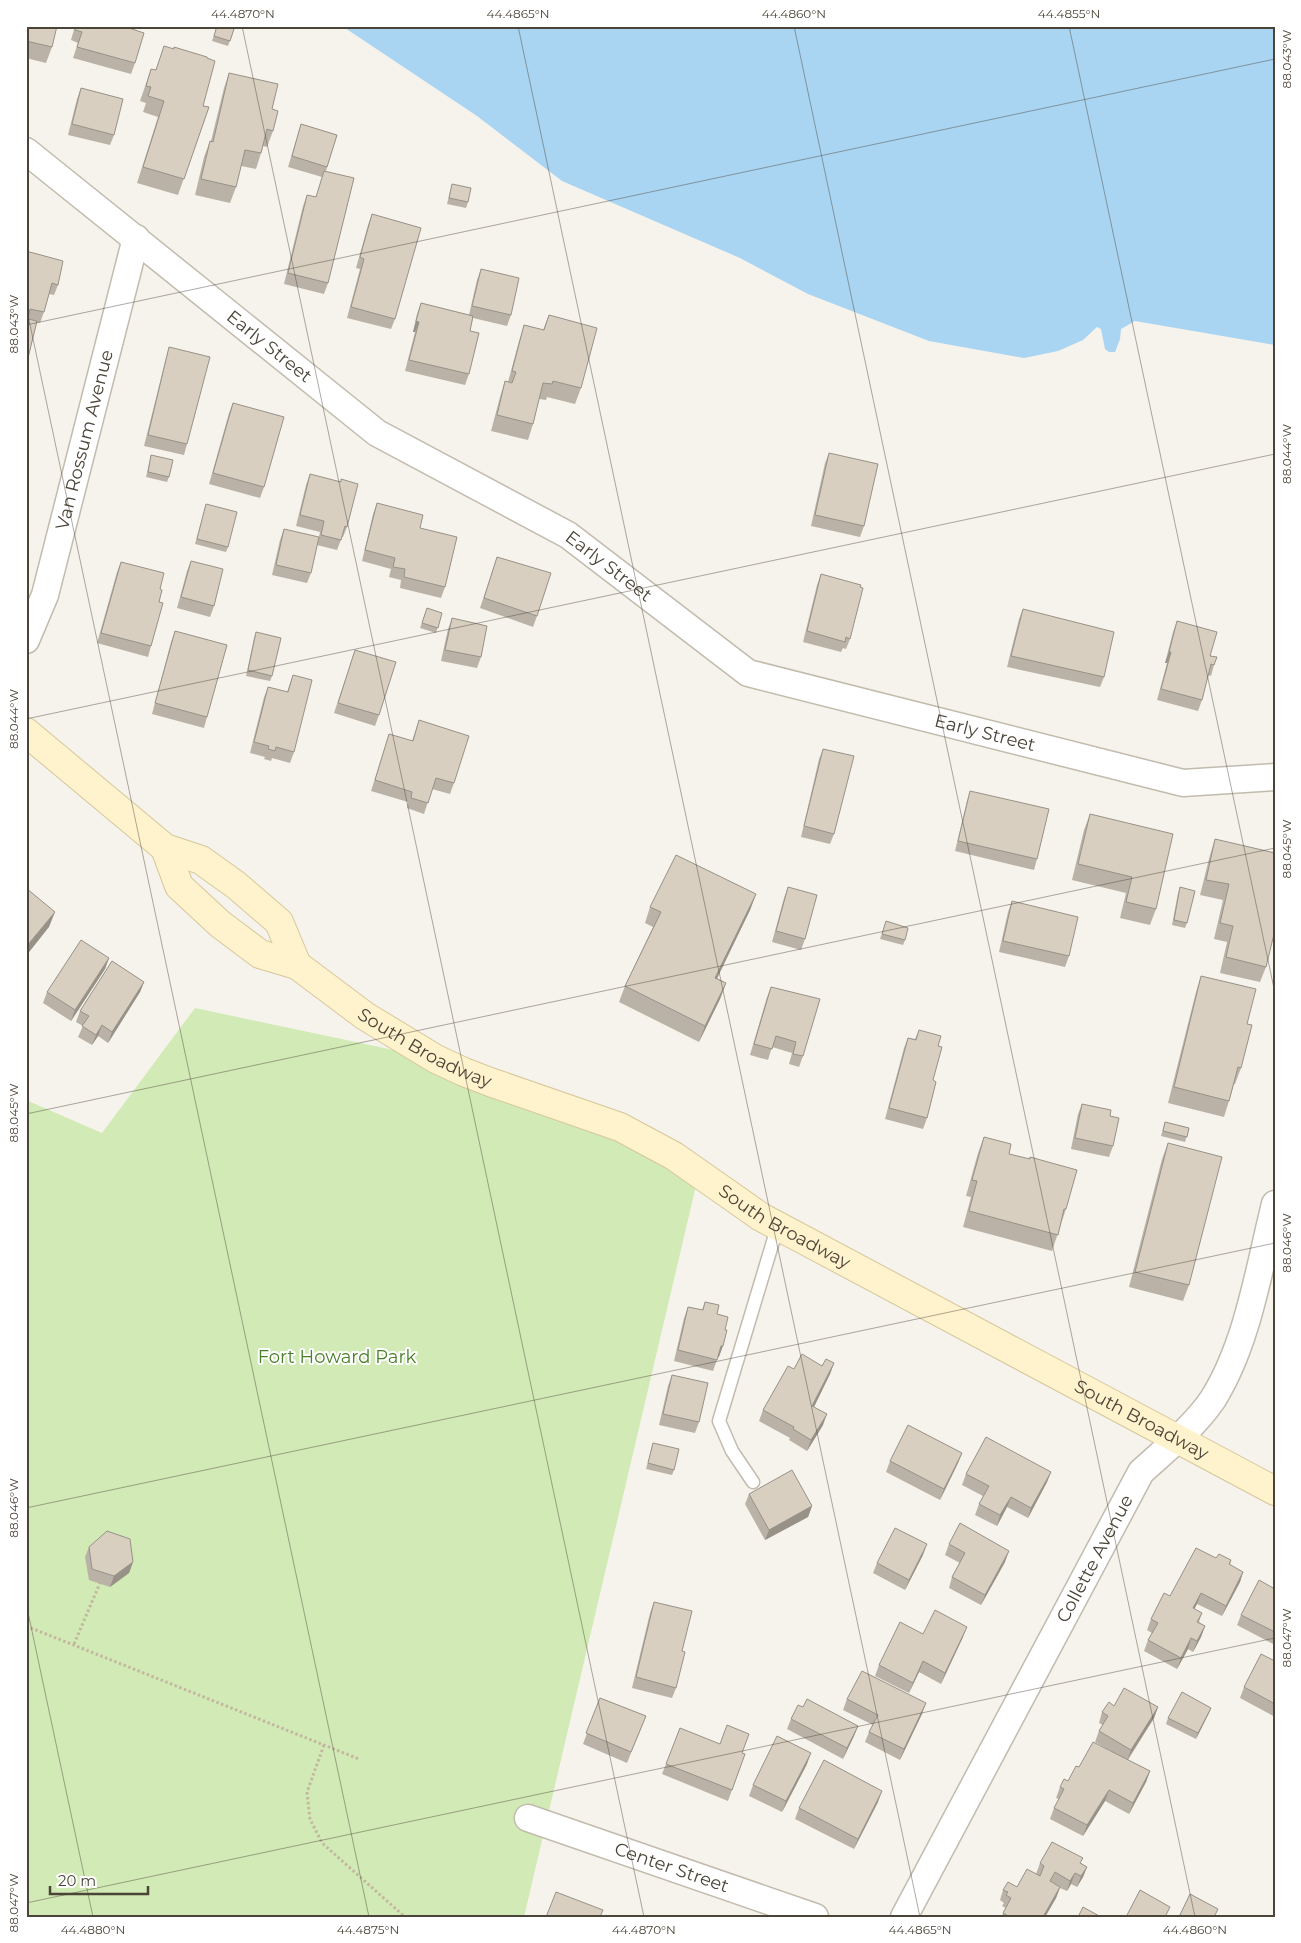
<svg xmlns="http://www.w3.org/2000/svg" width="1301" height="1943" font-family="Montserrat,sans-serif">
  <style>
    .green { fill: #d2eab5 }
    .water { fill: #a9d4f2 }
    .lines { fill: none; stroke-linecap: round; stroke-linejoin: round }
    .lane-casing { stroke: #c2bbae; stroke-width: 15 }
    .street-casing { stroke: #c2bbae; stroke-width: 29 }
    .secondary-casing { stroke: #d6c79b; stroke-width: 30 }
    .path { stroke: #c4b79f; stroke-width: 3; stroke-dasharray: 2.5 2.5; stroke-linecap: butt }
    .lane { stroke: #fff; stroke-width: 12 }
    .street { stroke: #fff; stroke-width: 26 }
    .secondary { stroke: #fff3cd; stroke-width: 28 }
    .wall { fill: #bab2a6 }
    .shaded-wall { fill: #979187 }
    .building { fill: #d8cfc1; stroke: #979187 }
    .ticks { fill: none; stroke: #4b4439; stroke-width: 1; stroke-opacity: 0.45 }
    .labels { text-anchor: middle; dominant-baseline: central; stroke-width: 4; stroke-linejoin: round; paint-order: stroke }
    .street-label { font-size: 18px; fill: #4b4439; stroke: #fff }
    .park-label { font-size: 18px; fill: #4a7f2a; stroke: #fff }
    .neatline { fill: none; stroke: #4b4439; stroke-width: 2 }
    .ticks-label { font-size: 12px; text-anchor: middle; fill: #4b4439 }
  </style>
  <rect width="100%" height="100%" fill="#f6f3ec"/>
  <path class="green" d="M195 1008 436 1059 699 1173 524 1917H26V1100L102 1133Z"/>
  <path class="water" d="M342 26H1275V345L1135 321 1121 329 1120 339 1115 352H1109L1105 349 1101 329 1097 327 1083 340 1058 351 1024 358 929 341 808 294 740 258 562 181 477 116Z"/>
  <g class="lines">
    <defs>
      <path id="lane" d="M753 1482 732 1451 719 1421 778 1225"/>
      <g id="street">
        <path id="s1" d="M26 151 377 433 568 535 748 673 1183 783 1275 777"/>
        <path id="s2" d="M26 640 45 595 136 238"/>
        <path id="s3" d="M528 1818 815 1917"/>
        <path id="s4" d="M904 1917 1141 1472C1164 1451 1195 1426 1213 1399 1248 1343 1259 1268 1275 1204"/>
      </g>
      <g id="secondary">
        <path d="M26 732 165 848 201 860 236 885 279 922 297 965"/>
        <path id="s5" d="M165 848 179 886 220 924 260 954 297 965 365 1016 436 1059 464 1072 490 1082 620 1127 674 1156 761 1217 1275 1491"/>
      </g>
    </defs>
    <use href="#lane" class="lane-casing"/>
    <use href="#street" class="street-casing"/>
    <use href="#secondary" class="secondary-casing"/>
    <path class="path" d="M26 1626 359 1759
      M74 1644 100 1583
      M324 1745 307 1792 310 1819 322 1843 405 1917"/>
    <use href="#lane" class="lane"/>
    <use href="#street" class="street"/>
    <use href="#secondary" class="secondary"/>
  </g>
  <path class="wall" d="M26 26 52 47 46 63 26 58Z
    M75 26H130L129 28 135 63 131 74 73 58 78 43 71 40Z
    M217 26H235L228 46 212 41Z
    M164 46 203 106 209 107 178 195 137 183 158 117 143 112 146 103 140 101 151 69 156 70Z
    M229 73 272 109 273 131 267 147 263 146 261 153 256 169 241 166 236 187 230 203 195 195 204 157 210 141H211L224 88Z
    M81 88 114 135 110 145 68 135 77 99Z
    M301 124 337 135 326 171 328 283 324 294 284 284 303 206 307 195 316 197 322 177 288 167Z
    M452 184 468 202 466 208 447 204Z
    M372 214 395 319 391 329 347 318 360 269 356 268 368 225Z
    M26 251 58 285 54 295 49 294 44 312 40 323 37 322 26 362Z
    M481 269 511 315 507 326 473 318 470 331 469 374 465 385 405 371 415 332H413L417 314 421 303 469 315 477 280Z
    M549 315 581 388 575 404 547 397 546 400 539 399 533 424 528 440 491 431 500 397 505 381 508 382 519 341 524 325 543 330Z
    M169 347 187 444 184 455 144 446 166 358Z
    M233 403 264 487 260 498 209 484 229 413Z
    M829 453 864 526 860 537 811 526 825 463Z
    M151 455 169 477 167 482 146 477Z
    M310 474 347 527 343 537H342L337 550 317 545 320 532 296 526 306 485Z
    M377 503 420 528 445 587 441 598 400 588 401 580 389 577 391 569 362 561 373 514Z
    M206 504 228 547 226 552 195 544Z
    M284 529 311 573 307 583 272 575 280 540Z
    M497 557 537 616 533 627 480 608Z
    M191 561 214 606 210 617 177 608 187 571Z
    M121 562 160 589 159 602 151 646 148 657 97 643 117 572Z
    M821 574 850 639 846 649 843 648 841 652 803 642 817 585Z
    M427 608 442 613 436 633 420 628Z
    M1023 609 1104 677 1100 687 1007 667 1019 619Z
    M452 618 481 657 477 668 441 661 448 629Z
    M1177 621 1210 656 1214 665 1211 676 1208 675 1202 700 1198 711 1157 700 1167 663H1165L1173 632Z
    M175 631 207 717 204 728 152 714 171 642Z
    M256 632 272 676 270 681 246 676 254 638Z
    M355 650 379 715 375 726 334 713Z
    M293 675 294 752 290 763 272 758 271 761 264 759 265 757 250 753 264 697 268 687 287 692Z
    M419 720 454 783 450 794 432 789 424 814 407 808 408 802 371 791 389 734 412 741Z
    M823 749 834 834 830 844 801 837 819 759Z
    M970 791 1037 859 1034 870 955 851 967 801Z
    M1090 814 1156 909 1150 925 1120 918 1126 893 1072 880 1084 830Z
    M1215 839 1266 967 1260 982 1220 973 1227 942 1214 939 1223 900 1200 895 1210 855Z
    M788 887 805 939 801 950 772 942 784 898Z
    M1180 887 1187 923 1185 928 1172 925 1178 893Z
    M756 894 750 910 717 978 726 983 720 999 699 1042 619 1002 625 986 653 927 645 923 650 907Z
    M1012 901 1069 956 1065 967 999 952 1008 912Z
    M886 921 905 940 903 945 880 939Z
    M109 958 105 969 71 1021 43 1003 47 992Z
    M1201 976 1247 1024 1241 1068 1235 1084H1234L1229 1101 1224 1117 1168 1103 1196 992Z
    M144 982 140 992 108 1043 98 1036 92 1045 78 1037 83 1026 76 1022 80 1011Z
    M771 987 803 1056 799 1067 789 1064 792 1053 772 1047 768 1060 750 1055 767 997Z
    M919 1030 938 1046 927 1118 923 1129 885 1119 904 1048 908 1038 915 1039Z
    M1082 1104 1110 1116 1113 1146 1109 1157 1071 1149 1078 1114Z
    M1165 1122 1189 1128 1185 1142 1161 1136Z
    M984 1137 1009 1154 1029 1159 1030 1157 1066 1209 1052 1251 963 1227 971 1197 966 1196 978 1153Z
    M1168 1143 1189 1285 1183 1301 1129 1287 1162 1159Z
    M705 1302 717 1314 719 1357H718L713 1371 674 1361 684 1318 688 1307 702 1310Z
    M834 1363 830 1374 814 1407 823 1425 807 1451 789 1440 790 1438 759 1421 763 1410 794 1369Z
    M672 1375 699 1422 695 1433 659 1425 668 1386Z
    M653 1443 674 1470 672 1475 646 1469Z
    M962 1453 958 1463 940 1500 886 1472 890 1461Z
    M1051 1472 1047 1482 1028 1518 1007 1507 997 1526 975 1515 979 1504 983 1496 962 1485 966 1474Z
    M749 1494 812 1506 808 1517 765 1540 745 1504Z
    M949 1544 1005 1562 981 1605 949 1588 952 1577 960 1563 945 1555Z
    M89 1547 133 1562 129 1573 110 1587 89 1580 85 1557Z
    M923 1555 905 1590 873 1573 877 1563Z
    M1216 1558 1231 1560 1230 1565 1243 1572 1240 1582 1222 1616 1197 1604 1194 1609 1202 1613 1199 1622 1205 1626 1201 1637 1193 1652 1188 1649 1177 1669 1144 1651 1148 1640 1152 1633 1147 1630 1151 1619 1170 1596Z
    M1275 1589V1645L1237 1625 1241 1615Z
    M654 1602 682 1651 676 1688 672 1698 632 1688 650 1613Z
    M923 1634 963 1637 941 1684 919 1672 909 1693 875 1676 879 1665Z
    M1275 1661V1717L1240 1698 1244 1687Z
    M600 1698 646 1716 627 1763 583 1744Z
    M847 1699 922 1714 900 1760 865 1742 869 1732 873 1725 843 1710Z
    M1114 1706 1158 1707 1154 1718 1128 1760 1150 1771 1146 1782 1129 1814 1105 1801 1083 1836 1050 1819 1054 1808 1059 1799 1056 1798 1060 1787 1068 1781 1079 1767 1111 1751 1095 1742 1099 1731 1103 1725 1099 1723 1102 1712Z
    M803 1707 858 1726 854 1736 843 1759 787 1729 791 1719Z
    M1209 1713 1196 1739 1166 1724 1168 1718Z
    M720 1744 745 1754 728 1801 662 1774 666 1764Z
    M807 1764 782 1812 749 1796 753 1785Z
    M878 1802 854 1849 795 1819 799 1808Z
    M1040 1863H1081L1087 1867 1083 1877 1077 1887 1071 1884 1067 1891 1060 1888 1056 1898 1045 1917H1001L1006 1908 1002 1906 1004 1903 1000 1900 1003 1890 1017 1887 1036 1874Z"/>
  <path class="shaded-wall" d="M416 321 419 322 415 332H413Z
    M1169 652H1171L1167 663H1165Z
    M756 894 750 910 710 993 715 978Z
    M55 912 49 927 26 956V947Z
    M109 958 105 969 71 1021 75 1010Z
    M144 982 140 992 108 1043 112 1032Z
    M726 983 720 999 699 1042 705 1026Z
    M102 1025 98 1036 92 1045 96 1035Z
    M721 1346H723L719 1357H717Z
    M834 1363 830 1374 809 1417 812 1406Z
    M827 1414 823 1425 807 1451 811 1440Z
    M962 1453 958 1463 940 1500 944 1489Z
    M1051 1472 1047 1482 1028 1518 1031 1508Z
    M1011 1497 1007 1507 997 1526 1000 1515Z
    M812 1506 808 1517 765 1540 769 1530Z
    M927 1544 923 1555 905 1590 909 1580Z
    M1009 1551 1005 1562 981 1605 985 1595Z
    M133 1562 129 1573 110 1587 114 1576Z
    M1243 1572 1240 1582 1222 1616 1226 1606Z
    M1201 1593 1197 1604 1189 1619 1193 1608Z
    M1205 1626 1201 1637 1193 1652 1197 1641Z
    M967 1627 963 1637 941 1684 945 1673Z
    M1191 1638 1188 1649 1177 1669 1181 1658Z
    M923 1661 919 1672 909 1693 913 1683Z
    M926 1703 922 1714 900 1760 904 1749Z
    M1158 1707 1154 1718 1127 1760 1131 1750Z
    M1211 1708 1209 1713 1196 1739 1198 1733Z
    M858 1726 854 1736 843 1759 847 1748Z
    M811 1753 807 1764 782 1812 786 1801Z
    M1150 1771 1146 1782 1129 1814 1133 1803Z
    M1109 1790 1105 1801 1083 1836 1087 1825Z
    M882 1791 878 1802 854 1849 858 1839Z
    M1087 1867 1083 1877 1077 1887 1081 1876Z
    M1075 1873 1071 1884 1067 1891 1070 1881Z
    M1060 1887 1056 1898 1045 1917H1043Z"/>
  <path class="building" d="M26 26H57L52 47 26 41Z
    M76 26H130L129 28 144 33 135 63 77 47 82 32 75 30Z
    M217 26H235L230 41 214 36Z
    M164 46 174 49V47L207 57V58L215 61 203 106 209 107 184 179 143 167 164 101 148 96 151 87 146 86 151 69 156 70Z
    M229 73 278 84 272 109 278 111 273 131 267 129 261 153 245 150 236 187 201 179 210 141 213 142Z
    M81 88 123 99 114 135 72 124Z
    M301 124 337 135 327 167 292 156Z
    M324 171 354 178 328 283 288 273 307 195 316 197Z
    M452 184 471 188 468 202 449 198Z
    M372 214 421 228 395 319 351 307 364 259 360 257Z
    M26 251 63 261 58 285 52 283 44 312 30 309 28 319 37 321 28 358 26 357Z
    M481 269 519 278 511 315 472 306Z
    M421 303 473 316 470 331 479 333 469 374 409 360 419 322 416 321Z
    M549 315 597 328 581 388 553 381 552 384 543 383 533 424 497 415 505 381 512 383 516 372 512 371 524 325 544 330Z
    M169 347 210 357 187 444 148 435Z
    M233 403 284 417 264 487 213 473Z
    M829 453 878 464 864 526 815 515Z
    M151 455 173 460 169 477 148 472Z
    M310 474 341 482V479L358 484 347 527 345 526 341 540 321 535 324 521 300 515Z
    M377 503 423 515 420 528 457 537 445 587 404 577 405 569 393 567 395 558 365 550Z
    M206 504 237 512 228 547 197 539Z
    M284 529 319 537 311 573 276 565Z
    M497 557 551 573 537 616 484 598Z
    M191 561 223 569 214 606 181 597Z
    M121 562 164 573 160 589 162 590 159 602 163 603 151 646 101 633Z
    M821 574 861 585 860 587 863 588 850 639 846 637 845 642 807 631Z
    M427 608 442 613 438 628 422 623Z
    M1023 609 1114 632 1104 677 1011 656Z
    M452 618 487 626 481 657 445 650Z
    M1177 621 1217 632 1210 656 1217 657 1214 665 1211 664 1202 700 1161 689 1171 652H1169Z
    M175 631 227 645 207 717 155 703Z
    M256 632 281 638 272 676 248 670Z
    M355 650 396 662 379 715 338 703Z
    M293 675 312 680 294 752 276 747 275 751 268 749 269 746 254 742 268 687 288 692Z
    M419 720 469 736 454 783 436 778 428 803 411 798 412 792 375 780 389 734 413 741Z
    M823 749 854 756 834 834 804 826Z
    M970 791 1049 809 1037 859 958 841Z
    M1090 814 1173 834 1156 909 1126 902 1132 877 1078 864Z
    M1215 839 1275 853V930L1266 967 1226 957 1233 926 1220 923 1229 884 1206 880Z
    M676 855 756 894 715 978 726 983 705 1026 625 986 661 912 650 907Z
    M788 887 817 895 805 939 776 931Z
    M1180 887 1195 891 1187 923 1174 920Z
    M26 888 55 912 26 947Z
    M1012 901 1078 917 1069 956 1003 941Z
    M886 921 908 928 905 940 882 934Z
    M81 940 109 958 75 1010 47 992Z
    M112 961 144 982 112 1032 102 1025 96 1035 82 1026 89 1016 80 1011Z
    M1201 976 1256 989 1247 1024 1252 1025 1241 1068 1238 1067 1229 1101 1174 1087Z
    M771 987 820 999 803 1056 793 1054 796 1042 776 1036 772 1049 754 1044Z
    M919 1030 941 1036 938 1046 942 1047 933 1080 936 1082 927 1118 889 1108 908 1038 916 1040Z
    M1082 1104 1111 1110 1110 1116 1119 1118 1113 1146 1075 1138Z
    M1165 1122 1189 1128 1187 1137 1163 1131Z
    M984 1137 1011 1144 1009 1154 1030 1159V1157L1077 1170 1066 1209H1064L1058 1235 969 1211 977 1181 972 1180Z
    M1168 1143 1222 1157 1189 1285 1135 1272Z
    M705 1302 719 1305 717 1314 728 1317 725 1330H727L723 1346H721L717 1360 678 1350 688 1307 703 1310Z
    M802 1354 822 1366 826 1359 834 1363 812 1406 827 1414 811 1440 793 1429 794 1427 763 1410 788 1366 794 1369Z
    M672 1375 708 1383 699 1422 663 1414Z
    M908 1425 962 1453 944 1489 890 1461Z
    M986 1437 1051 1472 1031 1508 1011 1497 1000 1515 979 1504 989 1486 966 1474Z
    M653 1443 679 1449 674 1470 648 1463Z
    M792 1470 812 1506 769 1530 749 1494Z
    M960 1523 1009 1551 985 1595 952 1577 965 1553 949 1544Z
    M895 1528 927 1544 909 1580 877 1563Z
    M107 1531 130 1539 133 1562 114 1576 92 1569 89 1547Z
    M1196 1548 1216 1558 1219 1554 1231 1560 1229 1564 1243 1572 1226 1606 1201 1593 1193 1608 1202 1613 1197 1622 1205 1626 1197 1641 1191 1638 1181 1658 1148 1640 1158 1623 1151 1619 1164 1593 1170 1596Z
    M1259 1580 1275 1589V1632L1241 1615Z
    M654 1602 692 1611 682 1651 685 1652 676 1688 636 1677Z
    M935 1610 967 1627 945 1673 923 1661 913 1683 879 1665 900 1622 923 1634Z
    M1261 1654 1275 1661V1704L1244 1687Z
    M862 1671 926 1703 904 1749 869 1732 878 1715 847 1699Z
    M1124 1688 1158 1707 1131 1750 1099 1731 1108 1716 1102 1712 1109 1702 1114 1706Z
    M1182 1692 1211 1708 1198 1733 1168 1718Z
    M600 1698 646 1716 631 1752 586 1733Z
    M807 1699 858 1726 847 1748 791 1719 798 1705 803 1707Z
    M727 1725 749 1734 742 1753 745 1754 732 1790 666 1764 680 1728 720 1744Z
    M777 1736 811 1753 786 1801 753 1785Z
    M1093 1742 1150 1771 1133 1803 1109 1790 1087 1825 1054 1808 1064 1789 1060 1787 1064 1779 1068 1781 1076 1766 1079 1767Z
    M824 1760 882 1791 858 1839 799 1808Z
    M1052 1842 1083 1858 1080 1863 1087 1867 1081 1876 1075 1873 1070 1881 1055 1872 1050 1881 1060 1887 1043 1917H1010L1003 1913 1011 1898 1006 1895 1008 1892 1003 1890 1008 1882 1017 1887 1027 1869 1040 1876 1044 1866 1040 1863Z
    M1140 1890 1170 1907 1165 1917H1126Z
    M556 1892 603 1910 600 1917H546Z
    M1190 1894 1218 1909 1214 1917H1179Z
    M1083 1907 1101 1917H1078Z"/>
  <path class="ticks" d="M242 26 644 1917M518 26 920 1917M794 26 1195 1917M1069 26 1275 993M26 306 369 1917M26 325 1275 59M26 719 1275 454M26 1114 1275 848M26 1508 1275 1243M26 1603 93 1917M26 1903 1275 1638"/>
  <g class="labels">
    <g class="street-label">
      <text stroke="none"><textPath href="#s1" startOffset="312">Early Street</textPath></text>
      <text stroke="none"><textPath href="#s2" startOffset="209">Van Rossum Avenue</textPath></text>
      <text stroke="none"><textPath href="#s1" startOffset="718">Early Street</textPath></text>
      <text stroke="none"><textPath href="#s1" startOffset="1138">Early Street</textPath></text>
      <text stroke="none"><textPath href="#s5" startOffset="338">South Broadway</textPath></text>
      <text stroke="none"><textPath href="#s5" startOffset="742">South Broadway</textPath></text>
      <text stroke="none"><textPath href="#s5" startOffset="1148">South Broadway</textPath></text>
      <text stroke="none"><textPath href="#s4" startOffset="406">Collette Avenue</textPath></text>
      <text stroke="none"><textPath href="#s3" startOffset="152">Center Street</textPath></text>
    </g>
    <g class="park-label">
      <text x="337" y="1357">Fort Howard Park</text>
    </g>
  </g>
  <rect width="1301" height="1943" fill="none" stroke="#ffffff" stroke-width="55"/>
  <path d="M50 1886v8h98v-8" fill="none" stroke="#4b4439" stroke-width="2.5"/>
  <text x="58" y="1886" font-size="15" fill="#4b4439" stroke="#ffffff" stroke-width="4" paint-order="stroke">20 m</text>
  <rect x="28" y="28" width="1246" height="1888" class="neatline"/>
  <g class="ticks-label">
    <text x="243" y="18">44.4870°N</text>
    <text x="518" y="18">44.4865°N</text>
    <text x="794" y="18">44.4860°N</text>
    <text x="1069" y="18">44.4855°N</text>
    <text transform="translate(1287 59) rotate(-90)" y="4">88.043°W</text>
    <text transform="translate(14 324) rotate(-90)" y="4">88.043°W</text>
    <text transform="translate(1287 454) rotate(-90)" y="4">88.044°W</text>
    <text transform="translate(14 719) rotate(-90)" y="4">88.044°W</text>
    <text transform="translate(1287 849) rotate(-90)" y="4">88.045°W</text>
    <text transform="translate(14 1113) rotate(-90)" y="4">88.045°W</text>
    <text transform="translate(1287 1243) rotate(-90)" y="4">88.046°W</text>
    <text transform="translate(14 1508) rotate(-90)" y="4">88.046°W</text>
    <text transform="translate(1287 1638) rotate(-90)" y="4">88.047°W</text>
    <text transform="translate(14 1903) rotate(-90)" y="4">88.047°W</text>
    <text x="93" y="1934">44.4880°N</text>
    <text x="368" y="1934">44.4875°N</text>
    <text x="644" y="1934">44.4870°N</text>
    <text x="920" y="1934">44.4865°N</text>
    <text x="1195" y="1934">44.4860°N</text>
  </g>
</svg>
